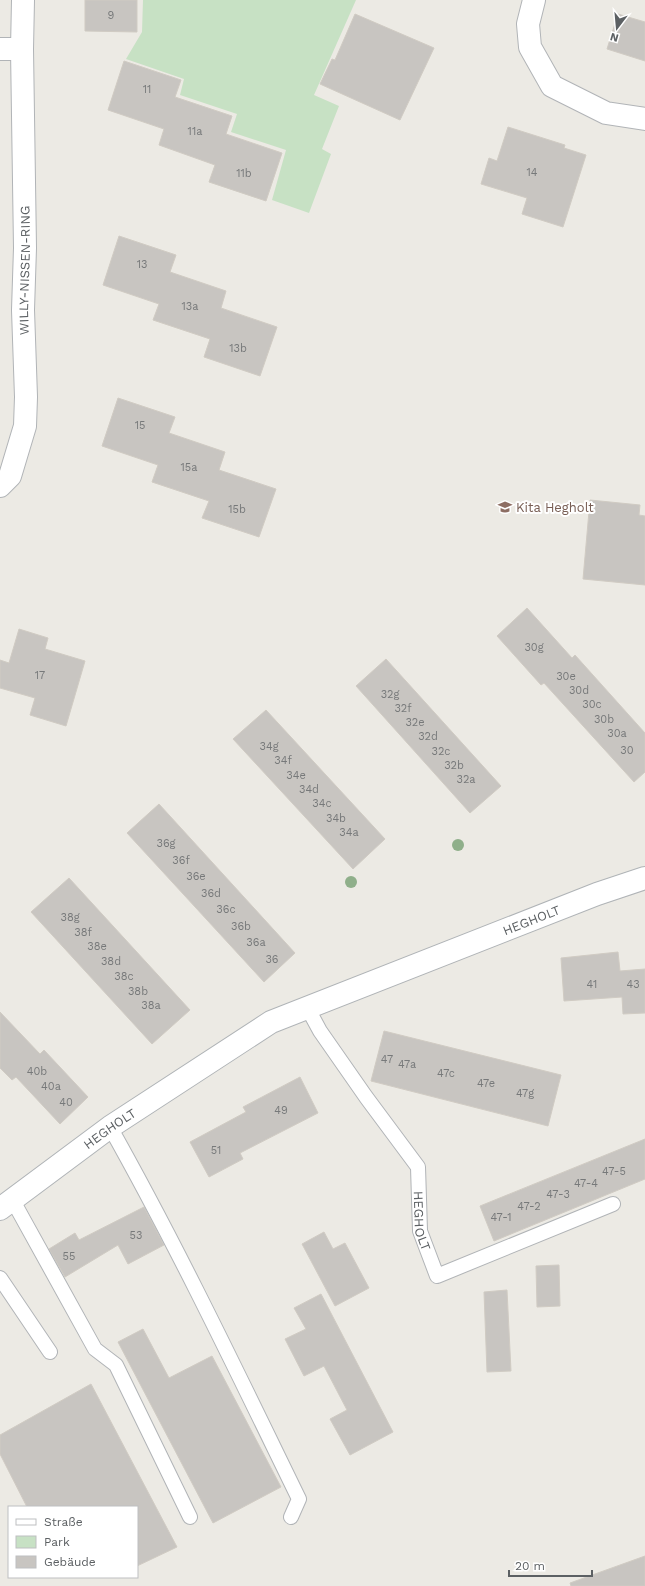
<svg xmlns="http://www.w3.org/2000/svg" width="645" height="1586" font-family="'Work Sans',sans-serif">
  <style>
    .green { fill: #c7e1c4 }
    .building { fill: #c8c5c1; stroke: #d0cbc3 }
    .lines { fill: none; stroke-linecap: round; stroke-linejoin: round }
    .lane-casing { stroke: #b1b4b7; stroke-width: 16 }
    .street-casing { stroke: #b1b4b7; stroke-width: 24 }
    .secondary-casing { stroke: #b0b4b7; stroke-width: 24 }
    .lane { stroke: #fff; stroke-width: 14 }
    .street { stroke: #fff; stroke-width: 22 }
    .secondary { stroke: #fff; stroke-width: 22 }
    .tree { fill: #8faf8a }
    .labels { text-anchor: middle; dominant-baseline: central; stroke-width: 4; stroke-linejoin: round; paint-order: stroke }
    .number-label { font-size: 11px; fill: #77797a }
    .street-label { font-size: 13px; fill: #5c6063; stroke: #fff }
    .education-label { font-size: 13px; fill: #785e54; stroke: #fff; text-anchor: start }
  </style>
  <rect width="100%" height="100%" fill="#eceae4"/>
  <path class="green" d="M143 0H356L314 95 339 106 322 149 331 154 309 213 272 200 286 150 231 132 237 114 180 95 184 79 126 59 142 32Z"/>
  <path class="building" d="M85 0H137V32L85 31Z
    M355 14 434 48 400 120 320 84 332 59 335 60Z
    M618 14 645 22V61L607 49Z
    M124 61 181 80 175 97 232 116 226 134 282 153 266 201 209 182 215 165 159 145 164 129 108 110Z
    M508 127 565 145 564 148 586 155 563 227 522 214 527 198 481 184 489 158 497 161Z
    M119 236 176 255 170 272 226 291 221 308 277 327 260 376 204 357 210 339 153 320 159 304 103 285Z
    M118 398 175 417 169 433 225 452 219 470 276 489 259 537 202 518 209 501 152 482 158 465 102 446Z
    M590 500 640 505 639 515 645 516V585L583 579Z
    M527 608 572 658 575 655 645 733V772L634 782 544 683 541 685 497 636Z
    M19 629 48 638 45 649 85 661 66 726 30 715 35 698 0 688V660L9 663Z
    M386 659 501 786 470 813 356 686Z
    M266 710 385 839 353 869 233 739Z
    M159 804 295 953 264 982 127 833Z
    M69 878 190 1010 152 1044 31 912Z
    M618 952 620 971 645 969V1013L623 1014 622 997 564 1001 561 958Z
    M0 1012 40 1054 44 1050 88 1097 60 1124 16 1077 12 1080 0 1068Z
    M384 1031 561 1075 548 1126 371 1081Z
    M300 1077 318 1113 240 1153 243 1159 209 1177 190 1142 246 1112 243 1107Z
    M645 1139V1179L494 1241 480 1206Z
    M144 1207 164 1245 128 1264 118 1245 65 1277 49 1249 75 1233 79 1240Z
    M324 1232 333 1249 345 1243 369 1288 335 1306 302 1244Z
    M559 1265 560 1306 537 1307 536 1266Z
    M507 1290 511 1371 487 1372 484 1292Z
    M321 1294 393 1432 350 1455 330 1419 347 1410 324 1366 304 1376 285 1339 306 1329 294 1308Z
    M143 1329 169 1378 212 1356 281 1487 213 1523 118 1342Z
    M91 1384 177 1547 137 1566V1507H27L0 1454V1435Z
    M645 1556V1586H571L570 1583Z"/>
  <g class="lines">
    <defs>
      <g id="lane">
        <path id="s1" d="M307 1007 320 1031 366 1097 418 1167 420 1231 437 1276 613 1204"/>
        <path d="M110 1127C178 1248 238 1374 299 1499L291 1517"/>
        <path d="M12 1199 95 1349 116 1365 190 1517"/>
        <path d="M0 1278 50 1352"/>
      </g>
      <g id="street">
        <path d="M534 0 528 24 530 47 552 86 606 113 645 119"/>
        <path d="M0 49H22"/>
        <path id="s2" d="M0 486 10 476 25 426 26 397 23 310 25 248 22 49 23 0"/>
      </g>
      <g id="secondary">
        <path id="s3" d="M0 1209 110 1127 271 1022 597 894 645 878"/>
      </g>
    </defs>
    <use href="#lane" class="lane-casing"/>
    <use href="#street" class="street-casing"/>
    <use href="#secondary" class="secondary-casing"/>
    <use href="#lane" class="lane"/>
    <use href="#street" class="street"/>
    <use href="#secondary" class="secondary"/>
  </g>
  <g class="tree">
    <circle cx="458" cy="845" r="6"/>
    <circle cx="351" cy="882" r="6"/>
  </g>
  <defs>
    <symbol id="school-bare" viewBox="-9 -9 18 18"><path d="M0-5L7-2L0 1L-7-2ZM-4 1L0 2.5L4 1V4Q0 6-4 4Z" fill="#8d6e63" stroke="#fff" stroke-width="2.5" paint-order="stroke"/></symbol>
  </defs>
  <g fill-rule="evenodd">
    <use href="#school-bare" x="495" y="497" width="20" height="20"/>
  </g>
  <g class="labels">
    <g class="number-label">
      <text x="111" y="15">9</text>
      <text x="147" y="89">11</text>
      <text x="195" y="131">11a</text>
      <text x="532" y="172">14</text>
      <text x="244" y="173">11b</text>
      <text x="142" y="264">13</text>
      <text x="190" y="306">13a</text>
      <text x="238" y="348">13b</text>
      <text x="140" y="425">15</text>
      <text x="189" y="467">15a</text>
      <text x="237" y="509">15b</text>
      <text x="534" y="647">30g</text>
      <text x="40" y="675">17</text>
      <text x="566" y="676">30e</text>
      <text x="579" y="690">30d</text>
      <text x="390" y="694">32g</text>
      <text x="592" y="704">30c</text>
      <text x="403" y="708">32f</text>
      <text x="604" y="719">30b</text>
      <text x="415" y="722">32e</text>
      <text x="617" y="733">30a</text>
      <text x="428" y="736">32d</text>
      <text x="269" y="746">34g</text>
      <text x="627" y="750">30</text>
      <text x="441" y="751">32c</text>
      <text x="283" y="760">34f</text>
      <text x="454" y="765">32b</text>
      <text x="296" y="775">34e</text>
      <text x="466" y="779">32a</text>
      <text x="309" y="789">34d</text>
      <text x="322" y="803">34c</text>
      <text x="336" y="818">34b</text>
      <text x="349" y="832">34a</text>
      <text x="166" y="843">36g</text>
      <text x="181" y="860">36f</text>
      <text x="196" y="876">36e</text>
      <text x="211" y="893">36d</text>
      <text x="226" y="909">36c</text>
      <text x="70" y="917">38g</text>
      <text x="241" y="926">36b</text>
      <text x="83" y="932">38f</text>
      <text x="256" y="942">36a</text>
      <text x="97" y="946">38e</text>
      <text x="272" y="959">36</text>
      <text x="111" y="961">38d</text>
      <text x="124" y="976">38c</text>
      <text x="592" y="984">41</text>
      <text x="633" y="984">43</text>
      <text x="138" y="991">38b</text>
      <text x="151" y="1005">38a</text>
      <text x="387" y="1059">47</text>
      <text x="407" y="1064">47a</text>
      <text x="37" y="1071">40b</text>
      <text x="446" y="1073">47c</text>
      <text x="486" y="1083">47e</text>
      <text x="51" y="1086">40a</text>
      <text x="525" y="1093">47g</text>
      <text x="66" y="1102">40</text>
      <text x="281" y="1110">49</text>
      <text x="216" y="1150">51</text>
      <text x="614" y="1171">47-5</text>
      <text x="586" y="1183">47-4</text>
      <text x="558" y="1194">47-3</text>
      <text x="529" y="1206">47-2</text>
      <text x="501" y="1217">47-1</text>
      <text x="136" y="1235">53</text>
      <text x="69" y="1256">55</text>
    </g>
    <g class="street-label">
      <text stroke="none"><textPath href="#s2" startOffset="222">WILLY-NISSEN-RING</textPath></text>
      <text stroke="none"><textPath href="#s3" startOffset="609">HEGHOLT</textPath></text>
      <text stroke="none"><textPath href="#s3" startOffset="136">HEGHOLT</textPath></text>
      <text stroke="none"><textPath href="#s1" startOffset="249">HEGHOLT</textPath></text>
    </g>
    <g class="education-label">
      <text x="516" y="507">Kita Hegholt</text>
    </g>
  </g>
  <rect x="8" y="1506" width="130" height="72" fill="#ffffff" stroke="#bebfc1"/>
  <rect x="16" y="1519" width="20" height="6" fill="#ffffff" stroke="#bebfc1"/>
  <text x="44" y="1526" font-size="12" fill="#5c6063">Straße</text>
  <rect x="16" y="1536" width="20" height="12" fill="#c7e1c4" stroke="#bebfc1"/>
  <text x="44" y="1546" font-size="12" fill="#5c6063">Park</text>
  <rect x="16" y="1556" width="20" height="12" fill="#c8c5c1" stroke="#bebfc1"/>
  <text x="44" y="1566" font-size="12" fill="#5c6063">Gebäude</text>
  <g transform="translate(617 28) rotate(196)" stroke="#ffffff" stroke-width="3" paint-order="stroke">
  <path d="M0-3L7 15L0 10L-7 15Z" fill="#5c6063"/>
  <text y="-6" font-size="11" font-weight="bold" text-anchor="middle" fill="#5c6063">N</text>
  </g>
  <path d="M509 1570v6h83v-6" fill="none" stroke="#5c6063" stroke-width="2"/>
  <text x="515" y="1570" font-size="12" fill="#5c6063" stroke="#ffffff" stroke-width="3" paint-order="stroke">20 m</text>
</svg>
